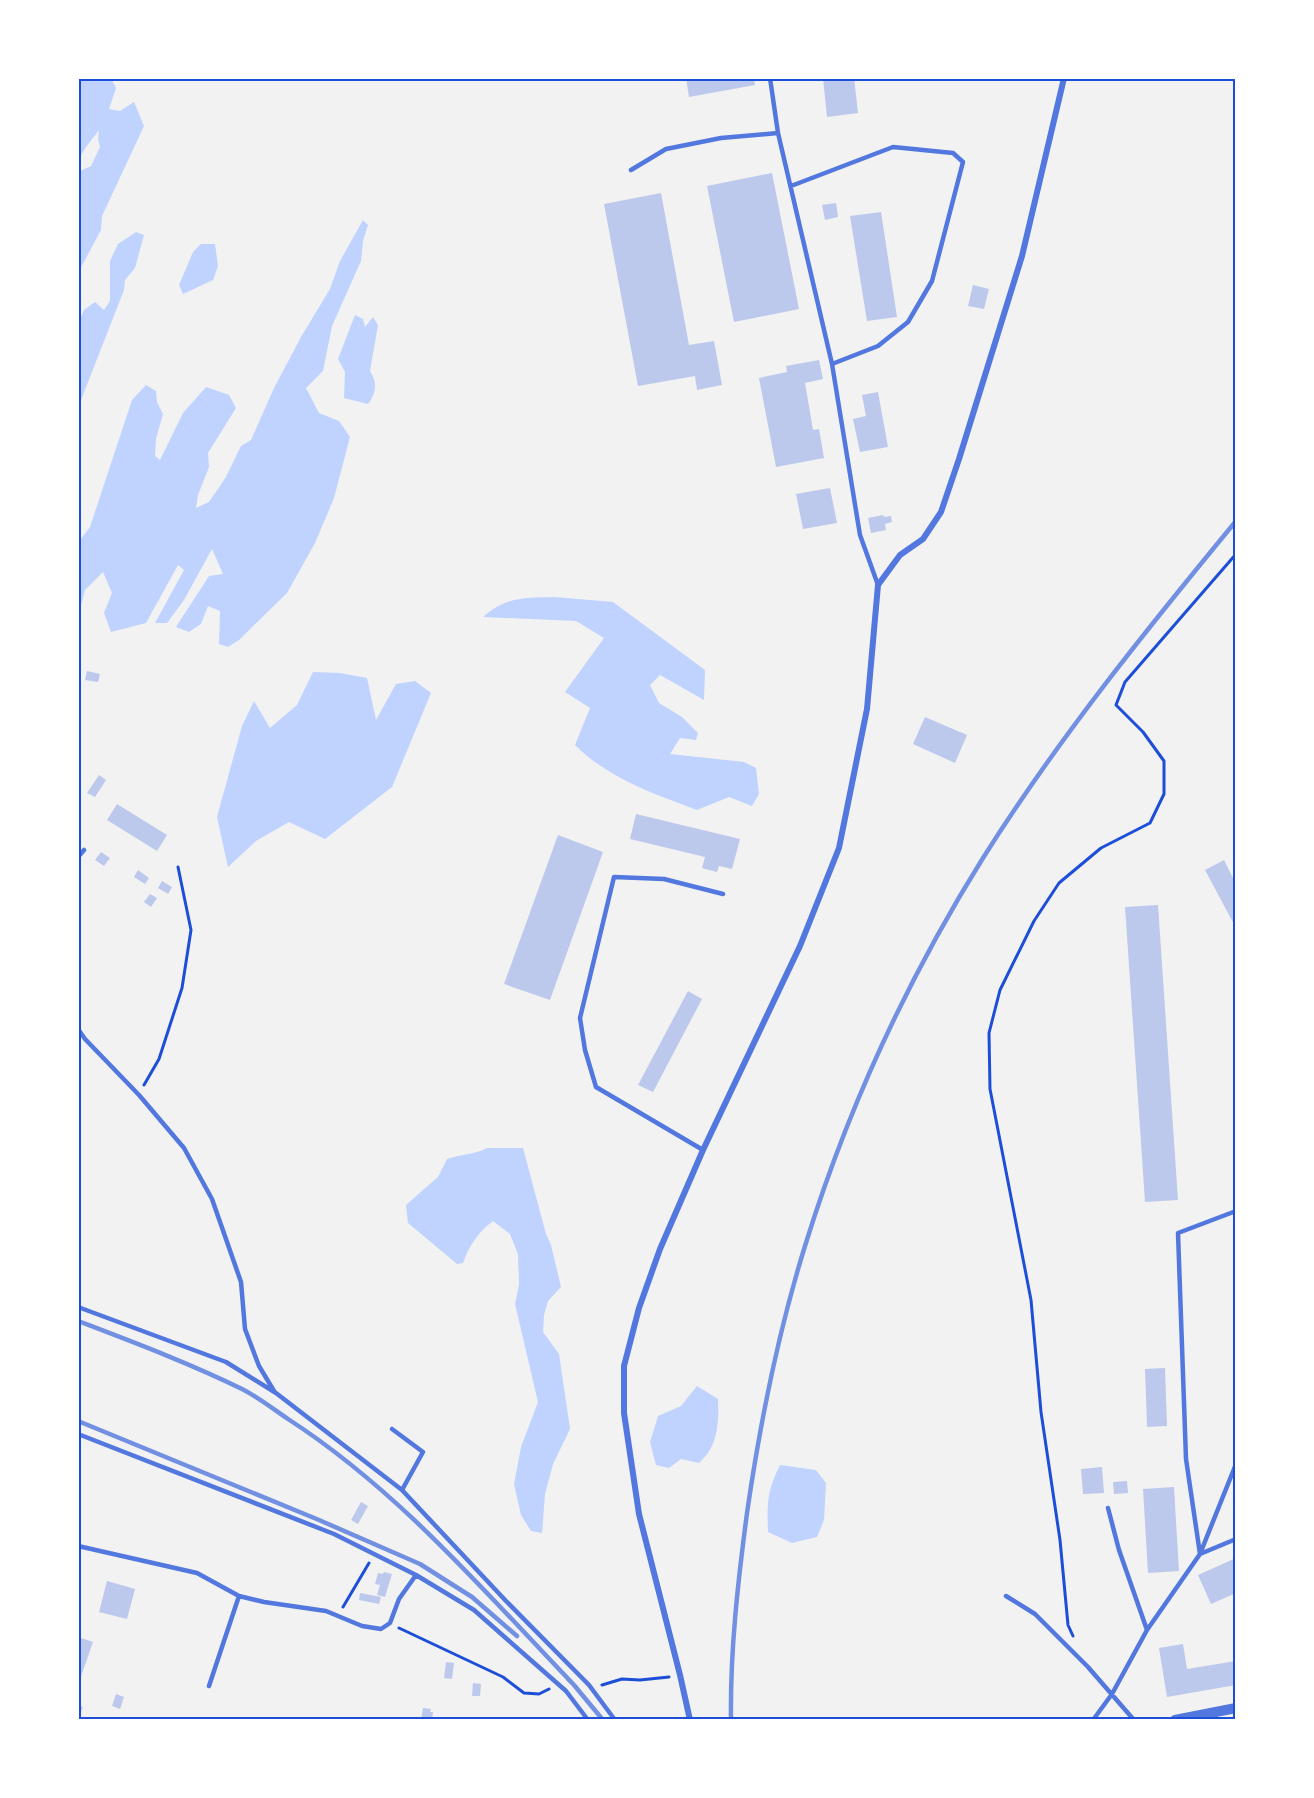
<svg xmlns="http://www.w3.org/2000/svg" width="1314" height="1798" font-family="'Exo 2',sans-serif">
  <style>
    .water { fill: #bfd3fe }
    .building { fill: #bdc9ec }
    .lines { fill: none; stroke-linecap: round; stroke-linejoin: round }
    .path { stroke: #1d4ed8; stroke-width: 3 }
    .service { stroke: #5277de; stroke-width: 4.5 }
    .minor { stroke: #5277de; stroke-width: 6 }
    .tertiary { stroke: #5277de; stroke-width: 10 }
    .rail { stroke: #7290e2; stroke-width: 4.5 }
    .neatline { fill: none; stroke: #1d4ed8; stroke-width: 2 }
  </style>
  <rect width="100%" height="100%" fill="#f2f2f2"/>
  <path class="water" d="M85 78H111L116 88 109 109 120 111 134 102 144 126 102 216 101 230 78 273V173L80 171 91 166 100 147 98 139 99 130 86 147 78 160V81Z
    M363 220 368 225 363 241 361 261 332 326 323 371 306 388 319 413 339 421 350 437 334 498 315 543 287 593 239 640 228 647 219 644 220 611 208 606 201 624 189 632 176 627 209 576 223 574 212 549 184 600 167 623H155L184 570 178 565 146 623 111 632 104 613 112 593 103 572 85 590 80 609 78 611V543L90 527 132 400 146 385 156 391 157 402 163 414 156 439 155 456 160 460 183 413 206 387 229 395 236 408 208 453 209 467 198 495 196 508 209 502 226 477 241 446 251 440 274 388 301 337 330 289 340 261Z
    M136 232 144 235 135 268 125 280 124 290 81 400 78 403V324L84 310 95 302 104 310 110 301V261L118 244Z
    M201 244H215L218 266 213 280 183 294 179 285 193 252Z
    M355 315 363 319 365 327 373 317 378 325 370 371C378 383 376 393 368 404L344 398 345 372 338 359Z
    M555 597 613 602 705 670 704 700 660 675 650 685 659 703 682 717 698 733 696 740 680 738 670 754 744 762 756 768 759 794 752 806 729 797 697 810C654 794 608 778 575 745L590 708 565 692 604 638 576 621 483 617C506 596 526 598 555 597Z
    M313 672 340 673 367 678 376 720 396 684 415 681 431 693 392 787 325 839 289 822 256 841 228 867 217 817 242 726 254 701 270 728 297 705Z
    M487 1148H523L546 1234 551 1245 561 1287 548 1301 544 1315 543 1332 559 1354 570 1429 553 1464 545 1494 542 1533 531 1531 521 1515 514 1484 521 1447 538 1402 515 1304 519 1285 518 1254 510 1234 493 1221C478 1232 469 1246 463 1263L457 1264 408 1223 406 1205 438 1177 447 1159C461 1154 474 1155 487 1148Z
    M697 1386 718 1399C719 1423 718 1447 699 1463L681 1459 669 1468 656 1465 650 1442 658 1416 681 1406Z
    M780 1465 816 1470 826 1483 824 1520 817 1537 792 1543 768 1532C767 1503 767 1491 780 1465Z"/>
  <path class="building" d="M686 78H754L755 85 689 97Z
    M823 78H854L858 113 827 117Z
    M772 173 799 309 734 322 707 186Z
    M661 193 689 345 714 341 722 385 697 390 695 376 638 386 604 204Z
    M836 203 838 217 825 220 822 205Z
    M881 212 897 317 867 321 850 216Z
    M973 285 989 289 984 309 968 306Z
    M819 360 823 379 805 383 813 430 819 429 824 458 776 467 759 378 787 372 786 366Z
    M878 392 888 447 860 452 853 419 866 416 862 395Z
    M830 488 837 523 803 529 796 494Z
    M883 515 884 517 891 516 892 522 885 524 886 530 871 533 868 518Z
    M87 671 100 674 98 682 85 680Z
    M925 717 967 735 955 763 913 744Z
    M99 775 106 780 95 797 87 793Z
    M117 804 167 835 157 851 107 820Z
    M636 814 740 839 732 869 719 866 717 872 702 868 705 857 630 839Z
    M558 835 603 852 550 1000 504 984Z
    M101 852 110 858 104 866 95 860Z
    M1224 860 1236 884V928L1205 870Z
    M138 870 149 878 145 884 134 877Z
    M162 881 172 887 168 894 158 888Z
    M150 894 157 898 151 907 144 902Z
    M1158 905 1178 1200 1145 1202 1125 907Z
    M688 991 702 999 653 1092 638 1085Z
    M1165 1368 1167 1426 1147 1427 1145 1369Z
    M1102 1467 1104 1493 1083 1494 1081 1469Z
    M1127 1481 1128 1493 1114 1494 1113 1482Z
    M1174 1487 1179 1571 1148 1573 1143 1489Z
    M361 1502 368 1506 358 1524 351 1520Z
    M1236 1558V1593L1211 1604 1198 1575Z
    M384 1572 392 1574 385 1597 377 1595 380 1585 375 1584 378 1573 383 1574Z
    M107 1581 135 1589 127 1619 99 1612Z
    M360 1593 381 1597 379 1604 359 1600Z
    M78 1637 93 1642 78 1685Z
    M1183 1644 1187 1669 1236 1661V1685L1167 1697 1159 1648Z
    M446 1662 454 1663 452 1679 444 1678Z
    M473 1683 481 1684 480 1696H472Z
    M116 1694 124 1697 120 1709 112 1706Z
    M78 1706 83 1707 78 1719Z
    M423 1708 431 1709 430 1712H433L432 1720H421Z"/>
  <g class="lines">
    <path class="path" d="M144 1085 159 1059 182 988 191 930 178 867
      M343 1607 369 1563
      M399 1628 503 1677 524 1693 539 1694 549 1689
      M1073 1636 1068 1625 1060 1540 1041 1412 1031 1300 990 1089 989 1033 1000 990 1034 921 1059 883 1101 848 1150 823 1164 794V761L1143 732 1116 705 1125 682 1236 554
      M602 1685 622 1679 640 1680 669 1677"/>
    <path class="service" d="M770 78 778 133 832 364 860 535 878 585
      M631 170 666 149 721 138 778 133
      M791 186 893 147 953 153 963 162 932 281 908 322 878 346 832 364
      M78 857 84 850
      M78 1029 85 1039 139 1095 184 1148 212 1199 241 1282 245 1329 259 1366 274 1391
      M703 1150 596 1087 585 1050 580 1018 614 877 664 879 723 894
      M78 1307 226 1362 276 1393 402 1490 506 1601 589 1685 615 1720
      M392 1429 423 1452 402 1490
      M78 1434 334 1534 416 1575 474 1610 566 1691 588 1720
      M1108 1508 1119 1550 1147 1630
      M78 1546 197 1573 239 1596 264 1602 326 1611 362 1626 381 1629 390 1623 399 1599 416 1575
      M1200 1554 1186 1459 1178 1233 1236 1211
      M1200 1554 1236 1539
      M1006 1596 1035 1614 1088 1667 1134 1720
      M209 1686 239 1596
      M1093 1720 1112 1694 1147 1630 1200 1554 1236 1464"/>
    <path class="minor" d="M690 1720 680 1675 639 1514 624 1413V1366L639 1308 660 1249 703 1150 800 946 839 848 867 709 878 585 900 555 923 539 941 512 959 459 1022 256 1064 78"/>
    <path class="tertiary" d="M1175 1720 1236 1708"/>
    <path class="rail" d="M78 1321C133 1342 189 1363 242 1389 258 1397 273 1409 288 1419 398 1490 484 1591 574 1685
      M78 1421 319 1520 420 1564 472 1597 517 1636
      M568 1679 574 1685 603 1720
      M731 1720C730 1651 738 1581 747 1513 760 1423 778 1333 805 1246 847 1110 908 978 983 858 1058 739 1147 629 1236 521"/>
  </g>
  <rect width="1314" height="1798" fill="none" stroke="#ffffff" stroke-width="159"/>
  <rect x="80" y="80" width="1154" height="1638" class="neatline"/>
</svg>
